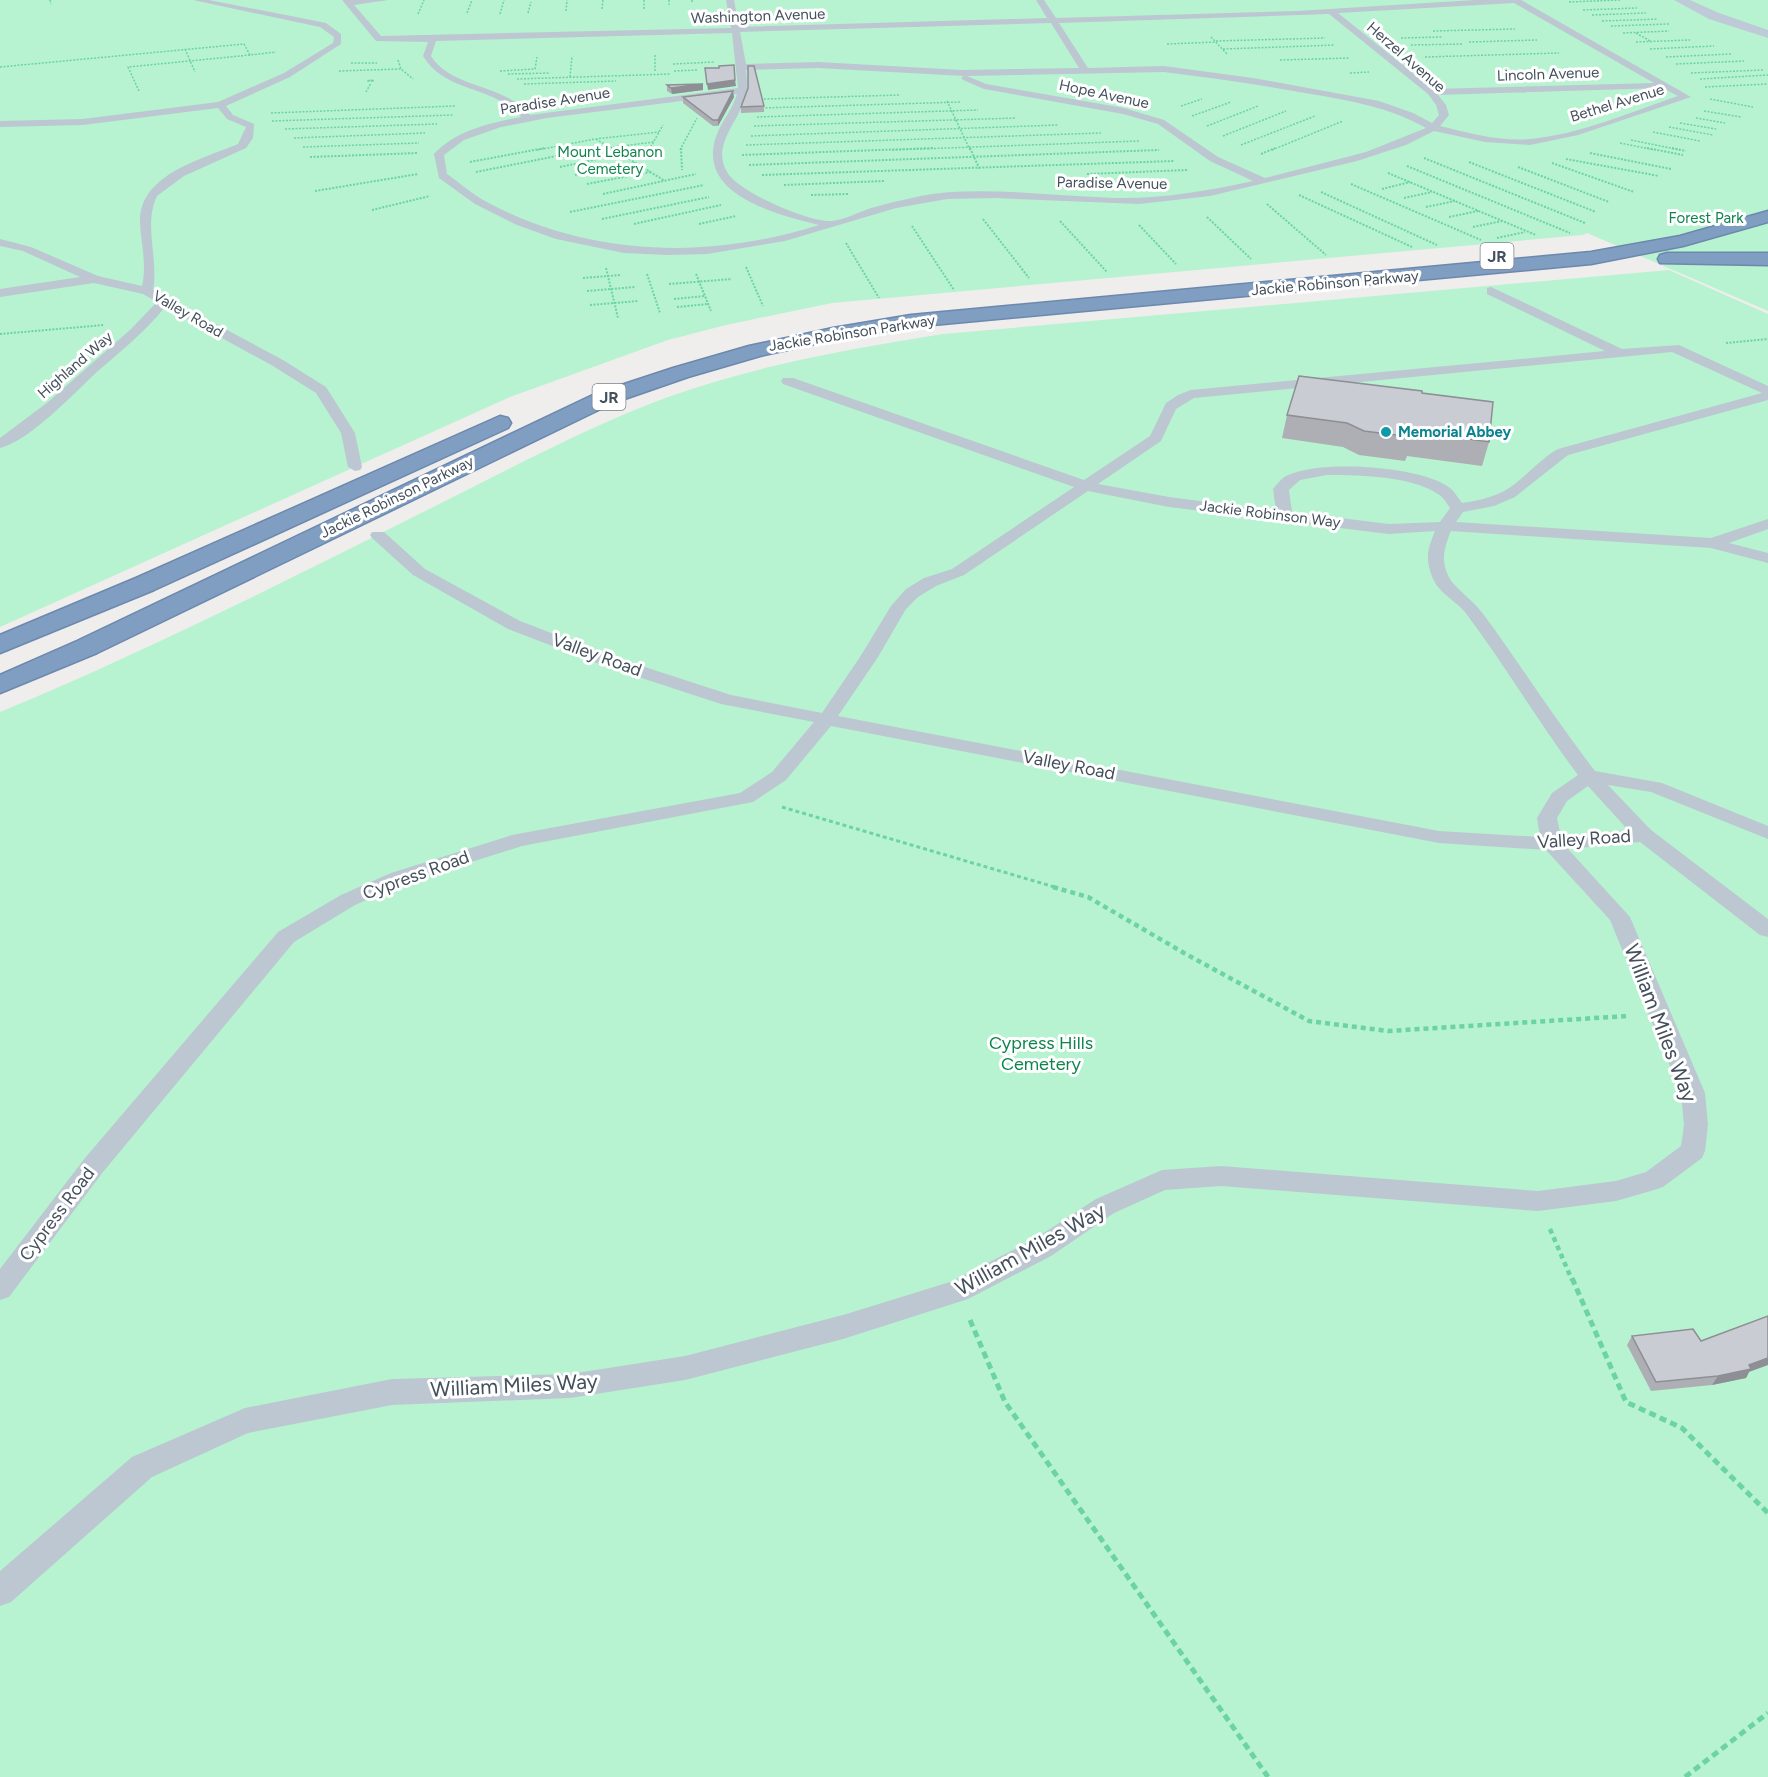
<svg xmlns="http://www.w3.org/2000/svg" width="1768" height="1777" font-family="Figtree,sans-serif">
  <style>
    .green { fill: #b7f3d0 }
    .lines { fill: none; stroke-linecap: round; stroke-linejoin: round }
    .highway-casing { stroke: #6c89ad; stroke-width: 3 }
    .path-far4 { stroke: #6cd3a4; stroke-width: 1.5; stroke-dasharray: 2 1.5; stroke-linecap: butt }
    .path-far3 { stroke: #6cd3a4; stroke-width: 2; stroke-dasharray: 2 1.5; stroke-linecap: butt }
    .path-far2 { stroke: #6cd3a4; stroke-width: 3; stroke-dasharray: 4 3; stroke-linecap: butt }
    .path-far1 { stroke: #6cd3a4; stroke-width: 4.5; stroke-dasharray: 5 4; stroke-linecap: butt }
    .path { stroke: #6cd3a4; stroke-width: 5; stroke-dasharray: 7 4.5; stroke-linecap: butt }
    .lane { fill: #bcc7d1; fill-rule: evenodd }
    .secondary { fill: #becad8; fill-rule: evenodd }
    .highway { fill: #809ec1; fill-rule: evenodd }
    .wall { fill: #adafb5 }
    .shaded-wall { fill: #8d8f94 }
    .building { fill: #c9ccd3; stroke: #8d8f94; stroke-width: 1.5 }
    .culture-dot { fill: #0f9aa8; stroke: #fff; stroke-width: 2 }
    .labels { text-anchor: middle; dominant-baseline: central; stroke-width: 6; stroke-linejoin: round; paint-order: stroke }
    .far-street-label { font-size: 15px; fill: #44505c; stroke: #fff }
    .far-park-label { font-size: 15px; fill: #0f844d; stroke: #fff }
    .far-culture-label { font-size: 15px; font-weight: bold; fill: #0d838f; stroke: #fff; text-anchor: start }
    .shield { fill: #fff; stroke: #7c848d; stroke-width: 1.5 }
    .shield-label { font-size: 16px; font-weight: bold; fill: #44505c }
    .street-label { font-size: 18px; fill: #44505c; stroke: #fff }
    .park-label { font-size: 18px; fill: #0f844d; stroke: #fff }
    .near-street-label { font-size: 21px; fill: #44505c; stroke: #fff }
  </style>
  <rect width="100%" height="100%" fill="#f0eded"/>
  <path class="green" d="M0 0H1768V311L1587 233 1583 235 832 303 726 325 668 340 510 397 0 627Z
    M1669 270 1768 314V1777H0V712C142 653 280 584 417 515 500 474 582 429 668 397 758 365 849 349 943 334Z"/>
  <g class="lines">
    <defs>
      <path id="highway" d="M1768 211V222L1683 246 1591 264 911 327 833 340 760 356 688 377 613 403 97 653 0 693V675L77 641 597 393 673 368 749 346 833 328 911 315 1591 252 1680 236Z
        M1667 253H1768V265L1660 263 1658 259 1660 255Z
        M500 416 508 418 511 423 508 428 154 590 0 653V635L136 578Z"/>
    </defs>
    <use href="#highway" class="highway-casing"/>
    <path class="path-far4" d="M50 0 51 4
      M644 0V10
      M669 0V5
      M692 0V3
      M1569 2 1620 0
      M602 9 603 0
      M1583 10 1637 8
      M566 11 567 0
      M467 13 472 0
      M528 13 531 2
      M418 14 424 0
      M500 14 504 0
      M1592 15 1646 13
      M1602 21 1658 19
      M1611 26 1669 24
      M1433 31 1515 29
      M1623 33 1669 31
      M1636 33 1650 41
      M1211 37 1227 54
      M1401 38 1442 37
      M1216 41 1325 38
      M1469 42 1537 40
      M1636 42 1690 40
      M1167 44 1216 42
      M1411 45 1463 44
      M185 49 195 72
      M1223 49 1335 45
      M1650 49 1714 46
      M655 55V72
      M1425 57 1559 53
      M1666 57 1731 54
      M398 60 401 69 413 79
      M1280 60 1350 58
      M351 63H377
      M673 64 714 62
      M1676 64 1744 61
      M0 67 244 44 250 55 276 52
      M339 71 401 69
      M500 71 535 69 537 57
      M674 71 697 70
      M1350 73 1369 72
      M1691 73 1763 70
      M508 74 550 73
      M570 77 572 56
      M517 79 671 74
      M1700 79 1768 75
      M372 80 374 81H367Z
      M524 84 616 81
      M1705 87 1768 84
      M139 91 128 67 250 55
      M366 92 371 83
      M764 99 900 95
      M1710 99 1753 107
      M947 101 970 150
      M1181 106 1202 99
      M762 108 961 102
      M1704 111 1741 117
      M271 113 455 106
      M1192 116 1231 102
      M757 117 978 110
      M1696 118 1725 123
      M272 121 453 115
      M1680 123 1716 129
      M754 126 1016 118
      M1207 126 1258 106
      M1669 127 1713 135
      M285 129 437 124
      M1653 132 1700 141
      M751 136 1058 125
      M1223 136 1286 111
      M294 138 425 133
      M596 139 614 150
      M1631 140 1680 150
      M1620 143 1655 150
      M746 145 1101 133
      M1241 145 1315 116
      M303 147 419 143
      M537 150 595 139 659 132
      M589 150 654 142
      M649 150 663 125
      M680 150 697 118
      M892 150 1139 141
      M1272 150 1343 121"/>
    <path class="path-far3" d="M611 148 665 181
      M681 148 682 170
      M970 148 980 170
      M1647 148 1683 155
      M1672 148 1686 151
      M1590 153 1671 169
      M1261 154 1275 148
      M742 155 934 148
      M310 157 418 153
      M1424 158 1585 223
      M1566 159 1659 176
      M470 162 545 148
      M1469 162 1596 212
      M1552 163 1634 192
      M749 165 1159 150
      M1407 166 1570 233
      M560 167 650 148
      M1518 167 1609 202
      M476 172 597 148
      M1388 173 1536 235
      M1087 174 1187 170
      M575 175 635 163
      M762 175 1174 161
      M587 184 650 172
      M1351 184 1481 240
      M784 185 884 181
      M1382 189 1410 182
      M315 191 418 174
      M1321 192 1437 245
      M603 194 696 174
      M811 195 849 194
      M1299 195 1412 247
      M1404 198 1432 192
      M1267 204 1326 255
      M1426 207 1455 201
      M372 210 430 196
      M570 212 704 185
      M1207 217 1251 259
      M1449 217 1478 211
      M602 219 709 197
      M983 219 1029 278
      M1060 221 1107 272
      M634 224 721 205
      M699 224 736 216
      M1139 225 1176 264
      M912 226 954 290
      M1473 227 1502 221
      M1497 238 1525 232
      M846 243 879 298
      M746 267 763 306
      M606 268 618 318
      M647 274 660 313
      M696 274 711 311
      M583 278 621 275
      M669 284 732 279
      M587 291 635 287
      M674 299 705 296
      M590 305 638 301
      M677 307 708 304
      M0 334 104 325
      M1726 343 1768 339"/>
    <path class="path-far2" d="M782 807 1058 888"/>
    <path class="path-far1" d="M1053 887 1088 897 1184 953 1309 1021 1388 1031 1628 1016
      M1550 1229 1572 1280"/>
    <path class="path" d="M1572 1278 1626 1402 1682 1428 1768 1513
      M970 1320 1005 1402 1268 1777
      M1685 1777 1768 1713"/>
    <path class="lane" d="M193 0H209L326 23 341 34V44L290 77 226 106 233 115 254 124 253 138 246 148 184 176 157 196C143 225 159 259 153 290L283 360 326 387 355 433 362 467 360 470 355 471 348 467 341 433 316 393 273 366 165 307C146 331 121 351 98 371 75 392 30 441 0 448V438L48 402 131 329 157 302 143 294 94 283 0 297V289L80 277 23 251 0 246V239L31 247 98 276 142 286C147 264 141 244 140 222 139 174 203 159 238 144L246 127 227 119 218 108 83 125 0 127V121L83 119 218 102 284 73 333 43 334 37 320 27Z
      M342 0H388L354 5 381 36 731 28 726 0H734L739 27 1047 18 1036 0H1044L1056 18 1297 11 1475 0H1521L1691 97 1578 135 1530 145 1485 142 1434 131 1406 145 1357 161 1210 196 1139 204 995 198 947 199 896 208 785 241 707 254 668 255 624 253 556 239 517 225 475 204 439 178 434 154C456 130 490 123 521 117 492 84 446 94 423 56L428 42 376 41ZM1514 3 1654 83 1433 89 1338 13ZM1329 14 1428 94 1436 105 1439 115 1432 123 1413 113 1379 101 1253 78 1164 66 1088 68 1059 23ZM1051 23 1079 68 962 70 818 62 746 64 740 32ZM732 33 738 88 530 115C502 82 453 90 431 56L436 41ZM818 68 964 76 961 78 963 80 984 89 1123 114 1158 124 1210 161 1253 181C1207 191 1161 199 1114 198 1059 196 1005 189 951 192 924 194 897 201 871 208 859 212 844 220 832 221 810 223 738 192 727 172 712 146 736 125 744 101 748 91 747 80 746 70ZM1164 72C1213 78 1262 85 1311 94 1351 101 1389 107 1426 128L1366 152 1265 178 1218 157 1164 120 1124 108 986 84 967 76ZM1663 88 1678 96C1631 112 1581 134 1531 139 1501 142 1469 133 1440 126L1449 115 1446 105 1438 95ZM737 94C732 112 717 126 714 144 703 197 780 215 819 225 709 260 588 257 485 201 472 194 460 183 447 174L444 155 464 140 501 127 547 118Z
      M1491 287 1622 349 1679 345 1768 386V400L1568 455 1515 497 1494 506 1463 512 1456 522 1711 538 1768 519V529L1729 543 1768 553V563L1711 548 1451 531C1444 548 1440 562 1450 579 1456 589 1475 602 1484 615 1522 667 1556 721 1595 771L1662 783 1768 826V839L1651 792 1608 785 1651 830 1768 919V937L1760 935 1640 842 1568 849 1630 917 1705 1093 1708 1125 1705 1151 1702 1158 1663 1187 1654 1190 1616 1201 1538 1211 1221 1186 1165 1190 1114 1213 1051 1256 968 1299 843 1339 685 1380 570 1398 392 1405 248 1433 152 1477 11 1602 0 1606V1571L132 1457 245 1408 392 1379 570 1374 685 1356 843 1315 950 1282 1033 1240 1096 1199 1162 1170 1221 1166 1538 1191 1616 1181 1646 1172 1681 1146 1684 1125 1681 1093 1610 920 1546 850 1439 843 831 726 786 780 753 802 522 846 405 883 355 905 294 942 103 1172 9 1297 0 1300V1269L85 1158 278 932 341 895 391 873 512 835 740 793 772 772 814 722 721 704 602 665 508 629 413 575 372 538 370 535 372 532H384L425 569 520 621 614 657 731 695 822 713 860 657 891 606 906 589 924 578 952 569 1074 487 783 384 781 381 783 378H793L1084 480 1150 436 1166 403 1178 395 1191 390 1605 351 1487 294V288ZM1672 352 1762 393 1558 449C1538 460 1524 480 1504 491 1491 498 1476 501 1462 503 1458 498 1455 492 1450 488 1422 466 1324 460 1291 474 1283 476 1278 483 1273 489L1276 511 1169 497 1098 484 1161 441 1176 409 1194 398ZM1327 475C1359 475 1411 476 1438 494 1443 497 1447 503 1450 508L1440 522 1389 524 1292 512 1289 490 1300 480ZM1088 491 1169 507 1389 534 1435 531C1427 551 1425 558 1433 579 1439 593 1456 601 1465 612 1505 665 1538 722 1578 775L1552 793 1537 818 1540 837 1439 831 838 716 878 657 906 609 918 597 936 586 964 575ZM1588 786 1628 830 1561 837 1557 818 1567 801Z"/>
    <path class="secondary" d="M1674 0H1690L1719 13 1768 30V38L1709 19Z"/>
    <use href="#highway" class="highway"/>
  </g>
  <path class="wall" d="M667 85 703 90 672 94 667 91Z
    M683 97H734L718 126H713L683 103Z
    M764 106V112L741 113V107Z
    M1287 415 1489 442 1482 466 1407 456 1405 461 1359 455 1343 447 1282 438Z
    M1632 1336 1701 1341 1749 1372 1746 1378 1712 1385 1651 1391 1627 1345Z"/>
  <path class="shaded-wall" d="M735 80 736 86 708 90 707 84Z
    M703 84V90L672 94 671 88Z
    M733 91 734 97 718 126V120Z
    M1768 1358V1365L1749 1372 1746 1378 1712 1385 1718 1376Z"/>
  <path class="building" d="M734 65 735 80 707 84 705 68H719V66Z
    M748 66H754L764 106 741 107 748 88Z
    M703 84 671 88 667 85Z
    M733 91 718 120H713L683 97Z
    M1299 376 1422 391V393L1493 402 1489 442 1412 431 1411 437 1364 431 1347 423 1287 415Z
    M1768 1316V1358L1749 1365 1751 1369 1718 1376 1656 1382 1632 1336 1693 1329 1701 1341Z"/>
  <circle class="culture-dot" cx="1386" cy="432" r="6"/>
  <g class="labels">
    <g class="far-street-label">
      <text transform="translate(758 16) rotate(-2)">Washington Avenue</text>
      <text transform="translate(1406 57) rotate(41)">Herzel Avenue</text>
      <text transform="translate(1548 74) rotate(-2)">Lincoln Avenue</text>
      <text transform="translate(1104 94) rotate(12)">Hope Avenue</text>
      <text transform="translate(555 101) rotate(-9)">Paradise Avenue</text>
      <text transform="translate(1617 103) rotate(-17)">Bethel Avenue</text>
      <text transform="translate(1112 183) rotate(1)">Paradise Avenue</text>
      <text transform="translate(1335 283) rotate(-5)">Jackie Robinson Parkway</text>
      <text transform="translate(188 314) rotate(30)">Valley Road</text>
      <text transform="translate(852 333) rotate(-9)">Jackie Robinson Parkway</text>
      <text transform="translate(75 365) rotate(-41)">Highland Way</text>
      <text transform="translate(397 497) rotate(-26)">Jackie Robinson Parkway</text>
      <text transform="translate(1270 514) rotate(7)">Jackie Robinson Way</text>
    </g>
    <g class="far-park-label">
      <text x="610" y="152">Mount Lebanon<tspan x="610" dy="17">Cemetery</tspan></text>
      <text x="1706" y="218">Forest Park</text>
    </g>
    <g class="far-culture-label">
      <text x="1398" y="432">Memorial Abbey</text>
    </g>
    <g class="shield">
      <rect x="1480.5" y="243" width="33" height="26" rx="4.5"/>
      <rect x="592.5" y="384" width="33" height="26" rx="4.5"/>
    </g>
    <g class="shield-label">
      <text x="1497" y="256">JR</text>
      <text x="609" y="397">JR</text>
    </g>
    <g class="street-label">
      <text transform="translate(597 655) rotate(20)">Valley Road</text>
      <text transform="translate(1069 765) rotate(11)">Valley Road</text>
      <text transform="translate(1584 839) rotate(-4)">Valley Road</text>
      <text transform="translate(416 875) rotate(-20)">Cypress Road</text>
      <text transform="translate(57 1214) rotate(-53)">Cypress Road</text>
    </g>
    <g class="park-label">
      <text x="1041" y="1043">Cypress Hills<tspan x="1041" dy="21">Cemetery</tspan></text>
    </g>
    <g class="near-street-label">
      <text transform="translate(1661 1023) rotate(69)">William Miles Way</text>
      <text transform="translate(1030 1249) rotate(-29)">William Miles Way</text>
      <text transform="translate(514 1385) rotate(-3)">William Miles Way</text>
    </g>
  </g>
</svg>
